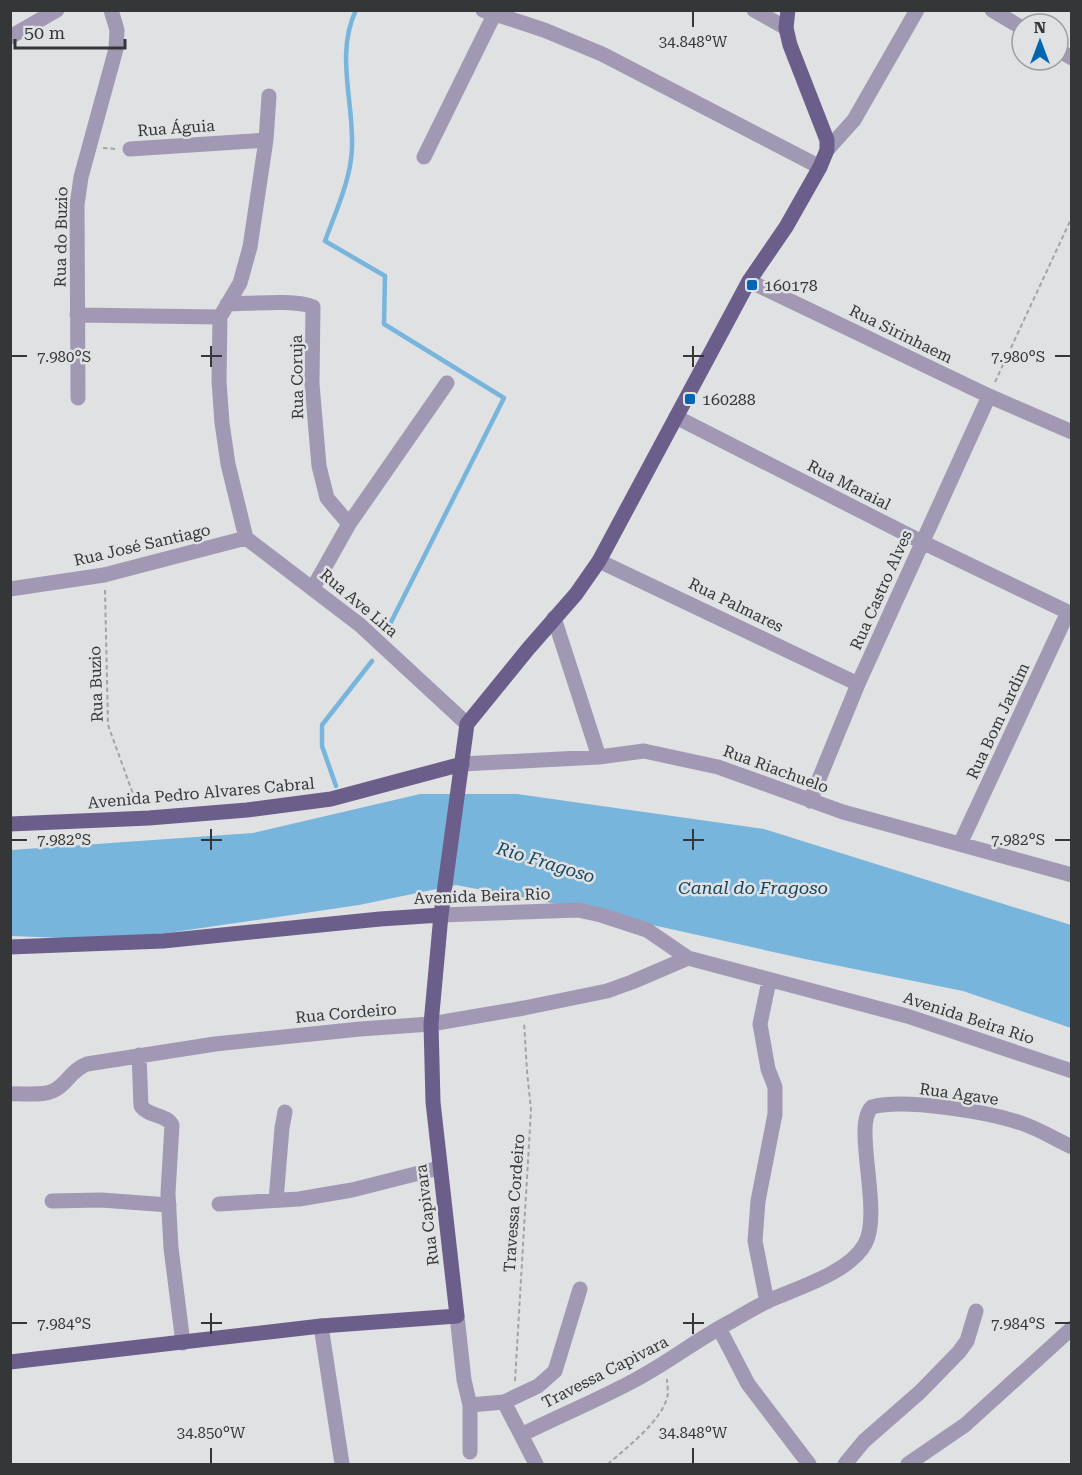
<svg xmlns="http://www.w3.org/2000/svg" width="1082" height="1475" font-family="'Roboto Serif',serif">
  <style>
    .water { fill: #77b5dc }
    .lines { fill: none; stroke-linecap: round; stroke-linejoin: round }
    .stream { stroke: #77b5dc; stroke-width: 4.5 }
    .path { stroke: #a3a4a6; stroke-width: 2; stroke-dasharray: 4.5 3; stroke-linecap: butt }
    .minor { stroke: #a199b4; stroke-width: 15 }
    .major { stroke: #6c5e8b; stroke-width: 15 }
    .ticks { fill: none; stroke: #353637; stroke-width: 2 }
    .poi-dot { fill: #0066b2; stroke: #e0e1e3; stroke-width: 2 }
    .labels { text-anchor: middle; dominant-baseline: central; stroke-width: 5; stroke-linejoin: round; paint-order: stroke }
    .street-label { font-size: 16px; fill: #353637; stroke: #e0e1e3 }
    .poi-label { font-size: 16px; fill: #353637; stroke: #e0e1e3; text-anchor: start }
    .water-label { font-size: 18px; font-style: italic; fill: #164762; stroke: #e0e1e3 }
    .ticks-label { font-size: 15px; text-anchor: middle; fill: #353637; stroke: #e0e1e3; stroke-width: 5; stroke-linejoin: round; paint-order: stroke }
  </style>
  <rect width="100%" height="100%" fill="#e0e1e3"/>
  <path class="water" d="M420 794H517L764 829 1071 925V1028L963 991 805 959 567 906 456 885 359 905 120 940 11 936V850L253 833Z"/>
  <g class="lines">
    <path class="stream" d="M356 10C335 54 354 102 352 148 351 179 336 211 325 241L385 276 384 324 504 398 386 632
      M336 786 322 746V725L372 661"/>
    <path class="path" d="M103 148 116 149
      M995 382 1072 217
      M105 590 108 725 133 794 139 803
      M515 1381 531 1110 527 1071 524 1022
      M608 1464C626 1448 665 1419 668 1393 668 1389 667 1384 667 1379"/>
    <path class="minor" d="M483 10 544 30 602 54 820 167
      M754 10 786 28
      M992 10 1022 28
      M10 37 57 10
      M1058 50 1072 58
      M269 96 266 140 250 247 240 283 220 317 219 381 222 423 228 464 246 538 360 625 467 724
      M130 149 266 140
      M827 150 854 120 917 10
      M424 157 494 15
      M749 281 989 396 1072 432
      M227 304C248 304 297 299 313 307L312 384 319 466 327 498 349 524
      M77 315 220 317
      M78 398 77 205 81 177 116 49 117 30 111 10
      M676 417 922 542 1072 614
      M599 561 858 684
      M313 588 349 524 447 383
      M10 589 104 575 246 538
      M554 618 599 757
      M462 764 599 757 644 751 718 767 843 812 1072 875
      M810 801 858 684 989 396
      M960 844 1068 612
      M441 915 578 910 601 915 647 930 688 958 907 1016 1072 1071
      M139 1055 141 1106C149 1117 166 1114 172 1125L168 1193 171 1248 183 1343
      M10 1094C24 1093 47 1097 58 1088 70 1079 72 1070 87 1064L215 1044 360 1029 431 1024 524 1008 607 991 632 982 688 958
      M276 1200 282 1128 285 1112
      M52 1201 101 1200 169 1205
      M219 1204 299 1199 352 1190 439 1168
      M767 1302 755 1241 758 1201 775 1114V1087L768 1069 760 1024 769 981
      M457 1316 464 1380 470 1405 504 1402 536 1464
      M321 1326 342 1464
      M719 1328 748 1384 809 1464
      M504 1402 538 1386 555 1371 580 1289
      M470 1405V1452
      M521 1435C559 1416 598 1400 635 1380 669 1362 699 1338 732 1321 744 1314 756 1307 768 1301 797 1288 849 1273 865 1244 883 1212 852 1124 872 1107 905 1098 988 1112 1021 1123 1039 1129 1055 1139 1072 1147
      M845 1464 864 1441 920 1392 959 1352 967 1341 976 1311
      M908 1464 965 1425 1072 1328"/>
    <path class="major" d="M10 824 149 818 247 810 331 799 462 764
      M10 947 163 941 380 919 441 915
      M10 1362 321 1326 457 1316 433 1102 431 1024 441 915 467 724 528 649 576 594 599 561 749 281 786 227 820 167 827 150V140L790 45 786 28 788 10"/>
  </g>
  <path class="ticks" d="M693 12V27M211 346V367M693 346V367M12 356H27M201 356H222M683 356H704M1055 356H1070M211 829V850M693 829V850M12 840H27M201 840H222M683 840H704M1055 840H1070M211 1313V1334M693 1313V1334M12 1323H27M201 1323H222M683 1323H704M1055 1323H1070M211 1448V1463M693 1448V1463"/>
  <g class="poi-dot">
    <rect x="746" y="279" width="12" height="12" rx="3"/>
    <rect x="684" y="393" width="12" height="12" rx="3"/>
  </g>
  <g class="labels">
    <g class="street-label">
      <text transform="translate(176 128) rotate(-4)">Rua Águia</text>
      <text transform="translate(61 237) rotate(-89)">Rua do Buzio</text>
      <text transform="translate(901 334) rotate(26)">Rua Sirinhaem</text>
      <text transform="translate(297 377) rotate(-91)">Rua Coruja</text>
      <text transform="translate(849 485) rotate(27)">Rua Maraial</text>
      <text transform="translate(142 545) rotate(-13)">Rua José Santiago</text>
      <text transform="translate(881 590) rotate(-66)">Rua Castro Alves</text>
      <text transform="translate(359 603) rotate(40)">Rua Ave Lira</text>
      <text transform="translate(736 605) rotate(26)">Rua Palmares</text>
      <text transform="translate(96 684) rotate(-92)">Rua Buzio</text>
      <text transform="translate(998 721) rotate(-65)">Rua Bom Jardim</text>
      <text transform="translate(776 769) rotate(20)">Rua Riachuelo</text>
      <text transform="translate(201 793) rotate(-5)">Avenida Pedro Alvares Cabral</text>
      <text transform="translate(482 896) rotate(-2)">Avenida Beira Rio</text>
      <text transform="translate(346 1013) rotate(-5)">Rua Cordeiro</text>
      <text transform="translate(969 1018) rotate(18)">Avenida Beira Rio</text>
      <text transform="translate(959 1094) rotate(8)">Rua Agave</text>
      <text transform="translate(514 1203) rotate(-86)">Travessa Cordeiro</text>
      <text transform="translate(427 1215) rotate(-97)">Rua Capivara</text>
      <text transform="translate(605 1372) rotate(-27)">Travessa Capivara</text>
    </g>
    <g class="poi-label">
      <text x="764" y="285">160178</text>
      <text x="702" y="399">160288</text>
    </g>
    <g class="water-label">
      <text transform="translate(546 862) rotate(17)">Rio Fragoso</text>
      <text x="753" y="887">Canal do Fragoso</text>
    </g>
  </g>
  <g class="ticks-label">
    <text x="693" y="47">34.848°W</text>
    <text x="64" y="362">7.980°S</text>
    <text x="1018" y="362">7.980°S</text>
    <text x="64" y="845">7.982°S</text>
    <text x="1018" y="845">7.982°S</text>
    <text x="64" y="1329">7.984°S</text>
    <text x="1018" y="1329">7.984°S</text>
    <text x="211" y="1438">34.850°W</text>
    <text x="693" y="1438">34.848°W</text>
  </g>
  <rect width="1082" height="1475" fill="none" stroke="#353637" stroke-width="24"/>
  <g transform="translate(1040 42)"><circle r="28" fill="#e0e1e3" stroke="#9c9d9e" stroke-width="1.5"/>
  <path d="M0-4.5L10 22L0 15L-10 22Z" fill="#0066b2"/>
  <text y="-9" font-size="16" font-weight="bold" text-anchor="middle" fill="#353637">N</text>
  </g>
  <path d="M15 39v9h110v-9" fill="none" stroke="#353637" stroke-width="3"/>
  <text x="24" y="39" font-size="18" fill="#353637" stroke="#e0e1e3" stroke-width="4.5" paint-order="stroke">50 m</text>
</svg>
